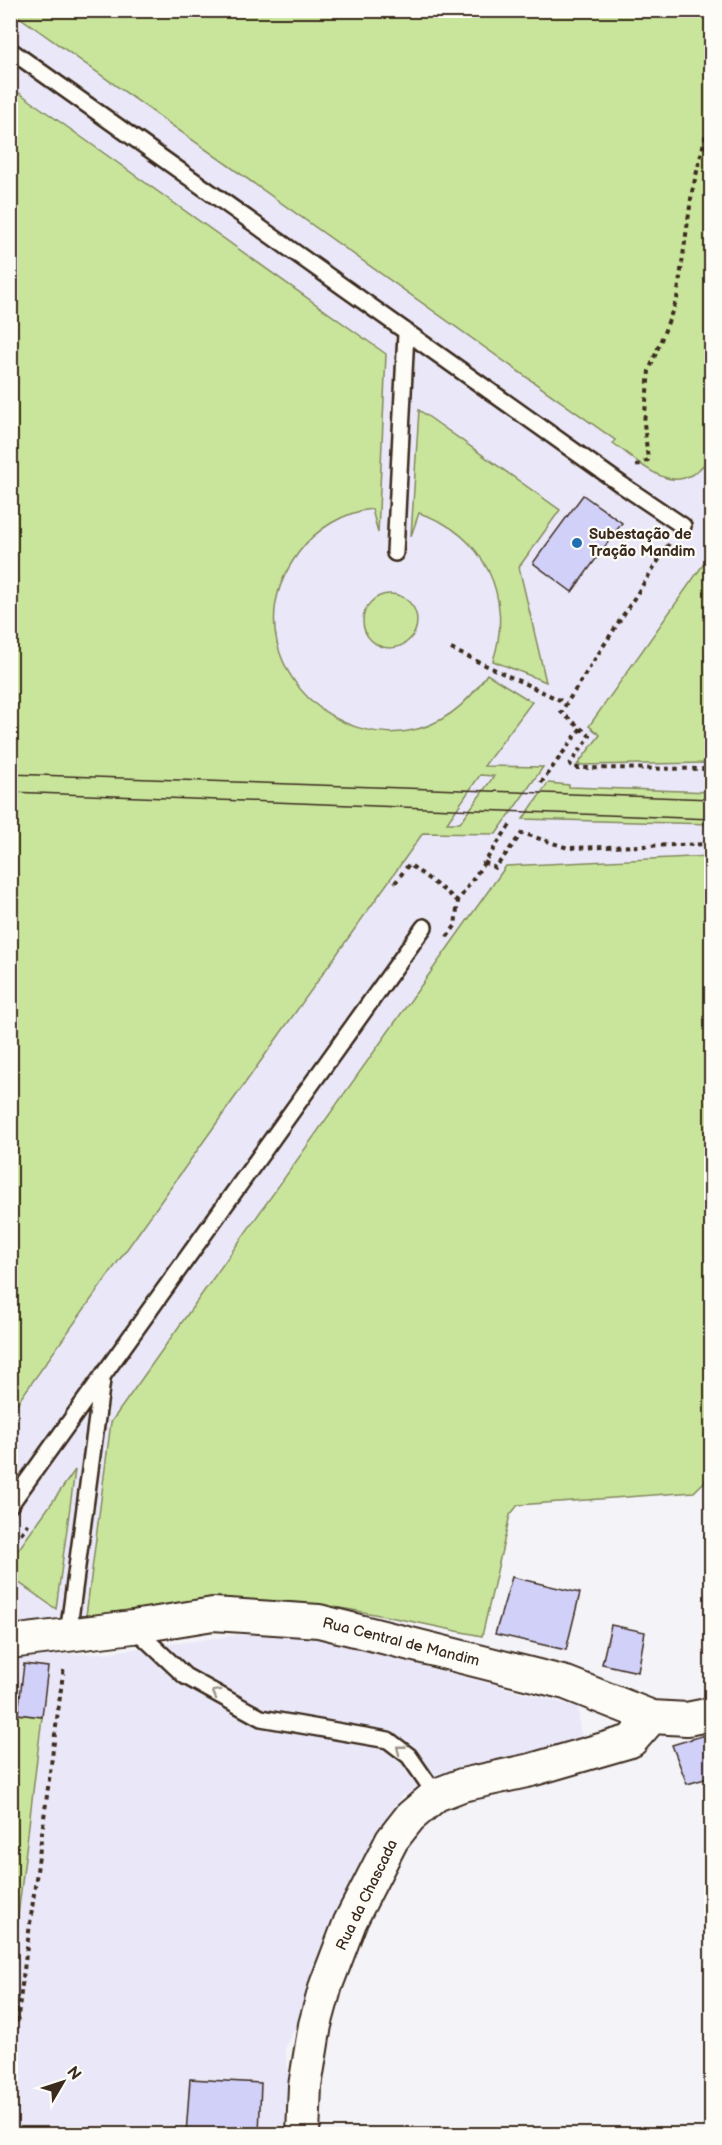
<svg xmlns="http://www.w3.org/2000/svg" width="722" height="2145" font-family="'Balsamiq Sans',sans-serif">
  <style>
    .built { fill: #eae8f8 }
    .green { fill: #c9e59c; stroke: #82885d; stroke-width: 1.5; fill-rule: evenodd }
    .building { fill: #d1d0f9; stroke: #3b2a1e; stroke-width: 1.5 }
    .lines { fill: none; stroke-linecap: round; stroke-linejoin: round }
    .service-casing { stroke: #3b2a1e; stroke-width: 20 }
    .minor-casing { stroke: #3b2a1e; stroke-width: 36 }
    .path { stroke: #3b2a1e; stroke-width: 4; stroke-dasharray: 4.5 4.5; stroke-linecap: butt }
    .service { stroke: #fdfcf7; stroke-width: 15 }
    .minor { stroke: #fdfcf7; stroke-width: 32 }
    .tram { stroke: #3b2a1e; stroke-width: 1.5 }
    .oneway { stroke: #9c938a }
    .poi-dot { fill: #1f6fb2; stroke: #fdfcf7; stroke-width: 2 }
    .labels { text-anchor: middle; dominant-baseline: central; stroke-width: 4.5; stroke-linejoin: round; paint-order: stroke }
    .poi-label { font-size: 15px; font-weight: bold; fill: #3b2a1e; stroke: #fdfcf7; text-anchor: start }
    .street-label { font-size: 15px; fill: #3b2a1e; stroke: #fdfcf7 }
  </style>
  <rect width="100%" height="100%" fill="#f4f3f7"/>
  <filter id="ink" filterUnits="userSpaceOnUse"><feTurbulence type="fractalNoise" baseFrequency=".0167" numOctaves="2"/><feDisplacementMap in="SourceGraphic" scale="12" xChannelSelector="R" yChannelSelector="G"/><feConvolveMatrix kernelMatrix="1 2 1 2 8 2 1 2 1" color-interpolation-filters="sRGB"/></filter>
  <g filter="url(#ink)">
    <path class="built" d="M11 11H711V1475L694 1492 518 1505 510 1515 482 1636 340 1607 251 1600 191 1603 11 1625Z
      M284 1629 578 1707 581 1740 401 1796 285 2049 297 2134H11L10 1656 103 1653Z"/>
    <path class="green" d="M11 11H711V465L706 462C674 501 644 465 613 443L615 440Z
      M11 87 386 354 378 533 372 509C344 512 316 529 299 552 207 675 398 814 487 674L532 702 484 766 543 767 496 834 423 833 11 1412ZM480 775 494 776 460 823H447Z
      M419 410 560 510 519 567 546 682 493 661C514 597 484 533 419 513L411 536Z
      M711 557V763L577 765 600 735 589 726 707 559Z
      M363 621a27 27 0 1 1 54 0a27 27 0 1 1-54 0Z
      M548 783 569 785V787L711 792V824L523 819Z
      M711 856V1475L694 1492 518 1505 510 1515 482 1636C406 1621 330 1601 251 1600 196 1599 141 1609 86 1616L111 1422 506 866Z
      M75 1470 56 1609 11 1577V1560Z
      M15 1714 42 1717 11 1974 10 1764Z"/>
    <path class="building" d="M583 495 622 523 572 592 533 563Z
      M512 1577 580 1593 566 1650 495 1634Z
      M611 1625 645 1632 638 1672 602 1664Z
      M24 1664 48 1667 42 1717 18 1714Z
      M712 1733V1777L687 1784 672 1745Z
      M190 2079 261 2083 259 2134H186Z"/>
    <g class="lines">
      <defs>
        <path id="service" d="M10 50 622 485 683 526
          M395 553 406 333
          M10 1505 424 927
          M133 1627 185 1676 261 1718 388 1740 409 1756 436 1795
          M68 1634 102 1380"/>
        <path id="minor" d="M10 1642 133 1627 213 1614 319 1621 566 1683 652 1717 687 1719 712 1714
          M303 2134 305 2086 315 2025 326 1985 350 1922 392 1840 410 1817 436 1795 462 1785 531 1770 631 1741 652 1717"/>
      </defs>
      <use href="#service" class="service-casing"/>
      <use href="#minor" class="minor-casing"/>
      <path class="path" d="M636 466 648 460 644 423 649 371 677 299 692 192 712 109
        M669 544 561 712 590 736 570 764 573 768 712 769
        M451 649 566 703
        M541 783 581 728
        M484 862 495 868 522 833 568 848 712 844
        M395 883 409 864 458 901
        M447 937 455 926 458 901 510 825
        M10 1548 28 1524
        M706 1683 712 1673
        M10 2076 64 1666"/>
      <use href="#service" class="service"/>
      <use href="#minor" class="minor"/>
      <path class="tram" d="M10 774 712 799
        M10 792 712 819"/>
    </g>
    <defs><path id="oneway-chevron" d="M-2-3.5L2.5 0L-2 3.5" fill="none" stroke-width="1.6" stroke-linecap="round" stroke-linejoin="round" transform="scale(1.5)"/></defs>
    <g class="oneway">
      <use href="#oneway-chevron" transform="translate(216 1693) rotate(-151)"/>
      <use href="#oneway-chevron" transform="translate(400 1749) rotate(-142)"/>
    </g>
  </g>
  <circle class="poi-dot" cx="577" cy="543" r="6"/>
  <g class="labels">
    <g class="poi-label">
      <text x="589" y="534">Subestação de<tspan x="589" dy="17">Tração Mandim</tspan></text>
    </g>
    <g class="street-label">
      <text transform="translate(401 1642) rotate(14)">Rua Central de Mandim</text>
      <text transform="translate(367 1895) rotate(-64)">Rua da Chascada</text>
    </g>
  </g>
  <rect width="722" height="2145" fill="none" stroke="#fdfcf7" stroke-width="36"/>
  <rect x="18" y="18" width="686" height="2109" fill="none" stroke="#3b2a1e" stroke-width="2" filter="url(#ink)"/>
  <g transform="translate(63 2082) rotate(51)" stroke="#fdfcf7" stroke-width="4.5" paint-order="stroke">
  <path d="M0-4.5L10 22L0 15L-10 22Z" fill="#3b2a1e"/>
  <text y="-9" font-size="16" font-weight="bold" text-anchor="middle" fill="#3b2a1e">N</text>
  </g>
</svg>
